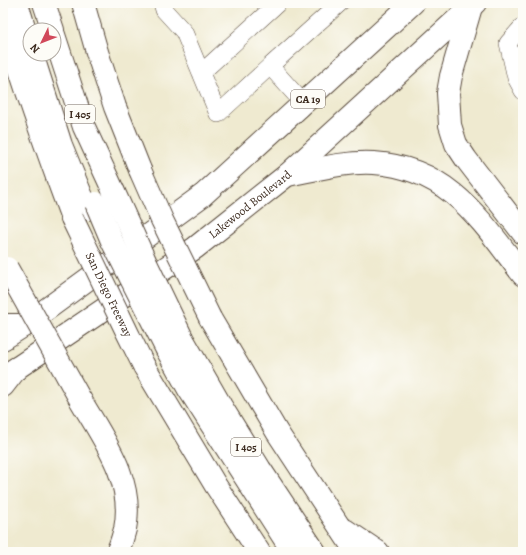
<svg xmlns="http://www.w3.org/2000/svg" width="526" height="555" font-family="Alegreya,serif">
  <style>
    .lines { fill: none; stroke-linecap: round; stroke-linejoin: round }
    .minor-casing { stroke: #564739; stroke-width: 18 }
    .major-casing { stroke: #564739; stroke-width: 24 }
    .highway-casing { stroke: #564739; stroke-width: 24 }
    .minor { stroke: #fff; stroke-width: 17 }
    .major { stroke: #fff; stroke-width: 22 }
    .highway { stroke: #fff; stroke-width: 22 }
    .highway-bridge-casing { stroke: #564739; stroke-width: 24; stroke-linecap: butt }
    .highway-bridge { stroke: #fff; stroke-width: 22 }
    .labels { text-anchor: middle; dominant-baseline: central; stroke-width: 3.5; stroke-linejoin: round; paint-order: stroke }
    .shield { fill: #fdfcf7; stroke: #75695f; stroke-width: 1 }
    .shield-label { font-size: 11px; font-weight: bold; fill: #3b2a1e }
    .street-label { font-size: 12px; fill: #3b2a1e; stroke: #fdfcf7 }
  </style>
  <rect width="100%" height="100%" fill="#fdfcf7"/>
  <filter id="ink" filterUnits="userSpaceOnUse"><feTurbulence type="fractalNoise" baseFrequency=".025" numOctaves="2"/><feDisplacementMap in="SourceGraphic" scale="8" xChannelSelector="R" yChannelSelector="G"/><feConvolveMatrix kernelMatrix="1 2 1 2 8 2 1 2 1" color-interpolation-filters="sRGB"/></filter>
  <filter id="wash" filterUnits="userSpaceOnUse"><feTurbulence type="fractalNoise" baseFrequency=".012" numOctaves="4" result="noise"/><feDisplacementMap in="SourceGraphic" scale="16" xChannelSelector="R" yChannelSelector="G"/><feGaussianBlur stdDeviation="0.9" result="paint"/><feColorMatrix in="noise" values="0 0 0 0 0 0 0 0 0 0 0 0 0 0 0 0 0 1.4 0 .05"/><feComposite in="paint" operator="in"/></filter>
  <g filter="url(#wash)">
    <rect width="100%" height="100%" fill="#efead0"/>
  </g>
  <g filter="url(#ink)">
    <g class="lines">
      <defs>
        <path id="minor" d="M162 3 164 10 184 32 218 114 270 66 304 104
          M523 26 508 43 516 78 523 91
          M270 66 340 3
          M201 73 278 3"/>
        <g id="major">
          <path d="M3 339 25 325 203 195 413 3"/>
          <path id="s1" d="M3 376 17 368 195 248 287 175 475 3"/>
        </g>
        <path id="highway" d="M17 3 30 47
          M44 3 53 30
          M83 3 97 52 115 107 140 170
          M471 7 451 76 448 93 450 125 456 144 466 159 523 233
          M3 15C23 84 47 151 72 218
          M54 35 84 127 113 190
          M32 54 61 145 87 209
          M287 175C314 170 346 161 374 163 450 168 481 221 523 275
          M210 318 277 432 356 552
          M3 325H25
          M182 338 221 406 260 469 315 552
          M167 350 188 388 293 552
          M144 366 216 486 259 552
          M3 386 17 368
          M80 399C103 439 135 480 125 529 123 536 121 545 117 552
          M345 530 378 552"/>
      </defs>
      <use href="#minor" class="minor-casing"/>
      <use href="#major" class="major-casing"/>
      <use href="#highway" class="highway-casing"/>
      <use href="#minor" class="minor"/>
      <use href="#major" class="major"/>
      <use href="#highway" class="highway"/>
      <defs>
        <g id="highway-bridge">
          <path d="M140 170 162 220 210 318"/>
          <path d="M113 190 146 263 182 338"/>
          <path d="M96 203 112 241 167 350"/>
          <path id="s2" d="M72 218 128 334 144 366"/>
          <path d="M7 268 80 399"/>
        </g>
      </defs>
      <use href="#highway-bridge" class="highway-bridge-casing"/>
      <use href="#highway-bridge" class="highway-bridge"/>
    </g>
  </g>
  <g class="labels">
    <g class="shield">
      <rect x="291" y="90" width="34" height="18" rx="3"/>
      <rect x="65" y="105" width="30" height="18" rx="3"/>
      <rect x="231" y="438" width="30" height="18" rx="3"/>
    </g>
    <g class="shield-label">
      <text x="308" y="99">CA 19</text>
      <text x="80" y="114">I 405</text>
      <text x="246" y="447">I 405</text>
    </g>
    <g class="street-label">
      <text stroke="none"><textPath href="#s1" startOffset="301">Lakewood Boulevard</textPath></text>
      <text stroke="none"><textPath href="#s2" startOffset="85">San Diego Freeway</textPath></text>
    </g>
  </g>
  <rect width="526" height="555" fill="none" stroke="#fdfcf7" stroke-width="16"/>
  <g transform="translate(42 42) rotate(227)"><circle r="19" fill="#fdfcf7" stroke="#afa8a0"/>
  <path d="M0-3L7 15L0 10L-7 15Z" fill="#d1495b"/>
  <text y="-6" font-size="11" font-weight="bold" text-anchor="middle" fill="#3b2a1e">N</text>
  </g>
</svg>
